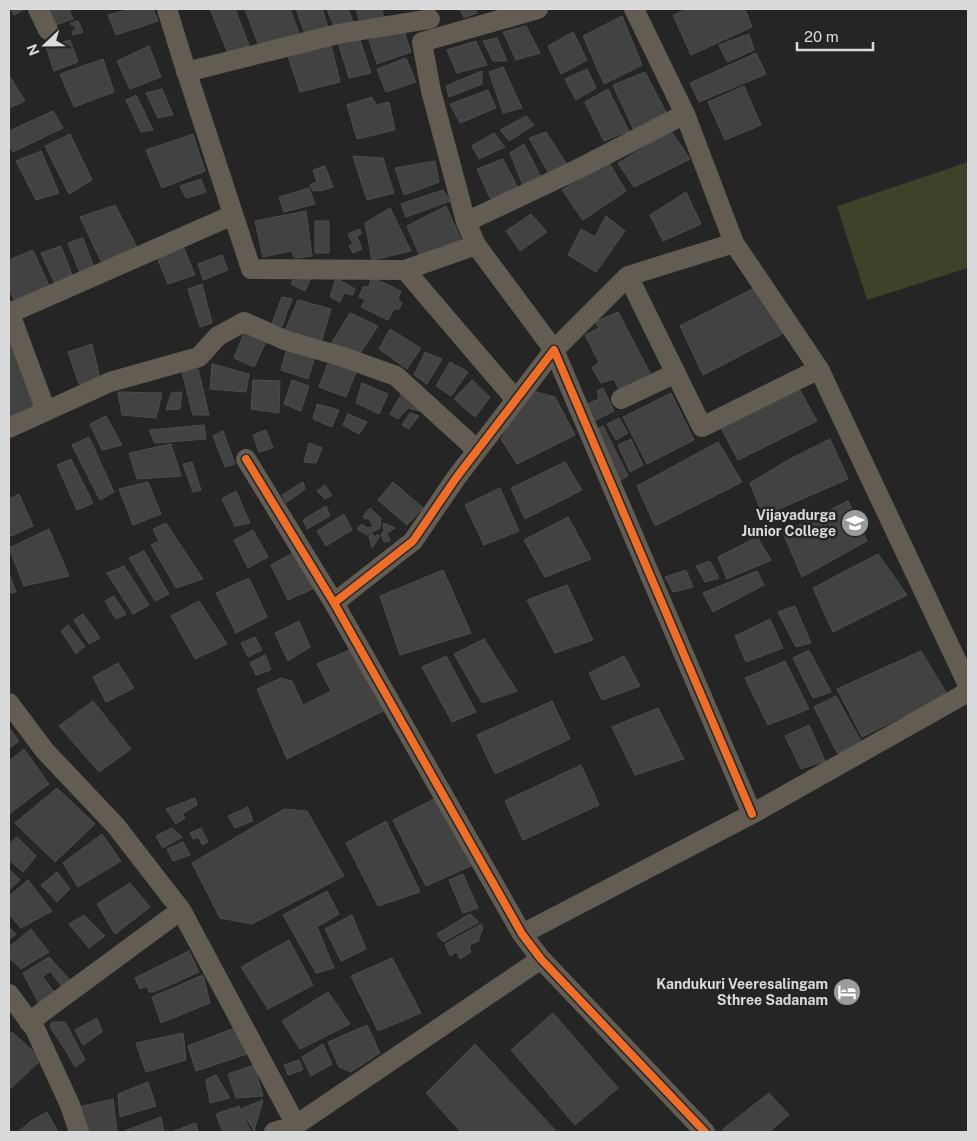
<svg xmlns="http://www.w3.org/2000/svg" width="977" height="1141" font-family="'Public Sans',sans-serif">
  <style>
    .green { fill: #3d4228 }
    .building { fill: #424242; stroke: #4d4d4d }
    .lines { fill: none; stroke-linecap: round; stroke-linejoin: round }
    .street { stroke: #625c52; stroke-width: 20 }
    .cycleway-casing { stroke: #242527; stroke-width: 11 }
    .cycleway { stroke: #ee6e29; stroke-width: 8 }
    .labels { text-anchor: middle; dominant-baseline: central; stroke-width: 5; stroke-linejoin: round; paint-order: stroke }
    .poi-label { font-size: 14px; font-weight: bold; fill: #d9dadc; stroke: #242527; text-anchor: end }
  </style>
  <rect width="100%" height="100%" fill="#252526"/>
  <path class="green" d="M968 162V268L867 300 837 206Z"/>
  <path class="building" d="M11 9H25L14 15Z
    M49 9H69L73 19 55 25Z
    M131 9H153L158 21 116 35 108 15Z
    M210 9H235L251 50 230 58Z
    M245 9H290L300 36 260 49Z
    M296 9H322L328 27 305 34Z
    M327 9H348L353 22 334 26Z
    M356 9H382L384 18 360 23Z
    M460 9H475L477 13 464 18Z
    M689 9H745L752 27 691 55 673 15Z
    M622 16 642 65 604 84 583 36Z
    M78 21 83 32 73 35 72 32 76 29 74 25 72 26 70 23Z
    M526 26 540 53 516 60 503 32Z
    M403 28 411 52 377 64 369 40Z
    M573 32 587 60 561 74 548 46Z
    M749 34 754 50 727 62 719 45Z
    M359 37 371 73 349 78 338 42Z
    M497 38 507 61H493L483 41Z
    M70 40 78 62 54 71 46 47Z
    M330 41 340 82 300 92 287 53Z
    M476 41 487 65 457 73 447 50Z
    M149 46 161 77 130 89 117 61Z
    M756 53 766 74 699 102 690 83Z
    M406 58 416 82 386 92 377 69Z
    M103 59 114 92 74 107 60 74Z
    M503 67 522 108 503 113 489 72Z
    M587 69 596 88 576 100 565 79Z
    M482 71V84L449 97 446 86Z
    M645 72 667 114 635 133 613 85Z
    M9 75 25 101 9 108Z
    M744 86 761 125 725 140 708 102Z
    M162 89 173 115 158 118 146 93Z
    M608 89 629 131 604 141 585 102Z
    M488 90 496 108 460 123 450 104Z
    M136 95 153 130 141 132 126 100Z
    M372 97 376 105 389 102 395 130 357 139 347 105Z
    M53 111 63 128 13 152 9 145V131Z
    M526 116 534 125 509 141 500 130Z
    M671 131 690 159 634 187 618 163Z
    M546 132 568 166 549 174 529 138Z
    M494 133 505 147 479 159 472 146Z
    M70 134 92 180 69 194 45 146Z
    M193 134 205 171 162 188 146 150Z
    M524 144 542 179 524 188 510 153Z
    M41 151 59 193 36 200 16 161Z
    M353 156 383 158 394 193 367 200Z
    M503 159 519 190 490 198 477 169Z
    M435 161 439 182 404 195 395 168Z
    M609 163 626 191 583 220 562 190Z
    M325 166 333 187 321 191V190L313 191 310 185 317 182 313 170Z
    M201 179 206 192 186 198 180 186Z
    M309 188 315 204 284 212 279 197Z
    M443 190 450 201 406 217 401 204Z
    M686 192 701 224 663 241 650 215Z
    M115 205 139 251 102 263 80 217Z
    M446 206 462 242 420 256 407 226Z
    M390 208 411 251 372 260 365 223Z
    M306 211 312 256 295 258 291 251 263 257 255 221Z
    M531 214 547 232 520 251 506 231Z
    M606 216 625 231 596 272 568 255 581 229 595 237Z
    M315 221H329V253H315Z
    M359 229 362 233 357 236 362 249 353 253 349 246 353 244 348 234Z
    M83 238 94 268 80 273 68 243Z
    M61 246 73 277 55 284 41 253Z
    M183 246 195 275 168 284 158 260Z
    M33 250 50 288 15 303 9 287V260Z
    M222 255 228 270 203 280 198 264Z
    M302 272 312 276 305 291 291 284 293 280H300Z
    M371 277 401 291 398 299 402 303 399 309H394L388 320 361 307 365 300 359 297 363 287H369Z
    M336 278 355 289 353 295 344 293 340 302 330 297Z
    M202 284 212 323 200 327 188 289Z
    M760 285 788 331 703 375 680 326Z
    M282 297 292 299 282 326 272 323Z
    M298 300 331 309 321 343 285 331Z
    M618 312 651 375 620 392 614 379 601 383 592 368 599 362 585 335 599 328 595 322Z
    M350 313 378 326 359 355 331 344Z
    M390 329 421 348 407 369 379 349Z
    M244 333 267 340 254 367 234 358Z
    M9 340 36 406 9 417Z
    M92 344 100 378 79 384 68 352Z
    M286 351 315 356 308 379 281 370Z
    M425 352 442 359 427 384 414 375Z
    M330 358 359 365 346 397 319 387Z
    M450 362 468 372 451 396 436 386Z
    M212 364 249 374 246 392 210 389Z
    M198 369 209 415H193L182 372Z
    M253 380 280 381 279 413 251 409Z
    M292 380 309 386 301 411 284 404Z
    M472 380 490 397 475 417 454 399Z
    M362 383 388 394 379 414 356 403Z
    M603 388 614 411 592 422 585 405 599 399 597 391Z
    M799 389 817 421 738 460 720 426Z
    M529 390 555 397 575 435 517 464 501 439Z
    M118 392 162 393 156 418 122 415Z
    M182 392 180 409 166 410 171 393Z
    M402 393 420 411 408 408 398 419 390 414Z
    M671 393 694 440 647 464 623 417Z
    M317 404 339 410 332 427 313 419Z
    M410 413 419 416 409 429 402 425Z
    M348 414 367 422 359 434 343 425Z
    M106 416 122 445 102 450 90 424Z
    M619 418 628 433 616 440 607 424Z
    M204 425 206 439 155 443 149 430Z
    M603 426 628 476 615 483 592 432Z
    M266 430 273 448 259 452 253 435Z
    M223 431 235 464 225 467 213 436Z
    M89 437 114 492 100 500 72 445Z
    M631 439 643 465 630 472 618 445Z
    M830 439 848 479 763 516 750 483 788 460Z
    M718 442 742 482 655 526 637 486Z
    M309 443 322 448 316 463 304 462Z
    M171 444 181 476 137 479 129 453Z
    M71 459 93 503 77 510 57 465Z
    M192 462 201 490 193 492 183 464Z
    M565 462 582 490 525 519 511 488Z
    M148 482 161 514 133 525 119 489Z
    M303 482 305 489 286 503 282 495Z
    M393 482 423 508 407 525 378 500Z
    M325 485 332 495 325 499 317 491Z
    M500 488 519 531 484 545 465 505Z
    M236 491 250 523 235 526 222 499Z
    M19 494 33 526 9 537V499Z
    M848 501 867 541 802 577 783 533Z
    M326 506 330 516 307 529 303 520Z
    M370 508 381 518 380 528 367 535 357 529 362 524 367 528 373 527 369 518 365 519 363 516Z
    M344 514 352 530 326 546 317 531Z
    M568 517 591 559 545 577 524 540Z
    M166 523 203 579 176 588 151 545 159 541 153 529Z
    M383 523 395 528 387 533 390 541 384 542 381 534 384 531Z
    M49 529 69 576 24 586 9 548Z
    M253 530 268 557 248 568 234 540Z
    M373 534 374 537 377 535 380 536 372 548 369 536Z
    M757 537 771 560 727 579 718 557Z
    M298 550 317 587 288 600 271 565Z
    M144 551 169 594 155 601 129 558Z
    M878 554 907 595 833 632 813 588Z
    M710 561 719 578 705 582 696 566Z
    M124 566 149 605 133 614 107 573Z
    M443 570 471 633 400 655 380 596Z
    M686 570 693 587 673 592 665 577Z
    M757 571 764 585 713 612 703 593Z
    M9 573 16 592 9 593Z
    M249 578 267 617 236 633 216 593Z
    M567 585 593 640 555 653 527 600Z
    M114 596 126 614 116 619 105 601Z
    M199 601 227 644 195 659 171 616Z
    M795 606 811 643 796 647 778 612Z
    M83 614 100 638 89 644 74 620Z
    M770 619 783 648 746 662 735 636Z
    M299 621 310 647 288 661 275 633Z
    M68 625 85 646 76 654 61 631Z
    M255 637 262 650 248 657 241 643Z
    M484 639 517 691 482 703 454 654Z
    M354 648 385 710 287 759 257 689 281 678 292 681 303 705 331 691 317 664Z
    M809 650 831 692 813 698 793 658Z
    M921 651 947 694 862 737 837 689Z
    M265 655 271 670 256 675 250 663Z
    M446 656 476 712 452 722 422 667Z
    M624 656 640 686 602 700 589 673Z
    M785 661 809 709 768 725 745 678Z
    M118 663 134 688 106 702 93 677Z
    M836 696 863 745 837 753 814 707Z
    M93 701 131 749 99 772 59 726Z
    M552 701 570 739 495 774 477 735Z
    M658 708 684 759 635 775 612 727Z
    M809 725 825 761 801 769 785 736Z
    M9 728 19 741 9 749Z
    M24 749 49 784 9 814V761Z
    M581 765 599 805 523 840 505 801Z
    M57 788 95 824 55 862 15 823Z
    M195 798 197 805 182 814 185 818 176 824 166 809Z
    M436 798 473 865 426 886 393 820Z
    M248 807 253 821 235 828 228 816Z
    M284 809 307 811 344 876 252 924 220 918 192 863Z
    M386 821 420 892 378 906 346 843Z
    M172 828 182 837 163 848 156 836Z
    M201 828 208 842 202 845 199 837 193 839 190 833Z
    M102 834 121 861 78 887 63 863Z
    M17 837 36 856 23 872 9 860V844Z
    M183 842 190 855 173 861 167 849Z
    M9 869 20 880 9 890Z
    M57 872 70 889 57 902 41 885Z
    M463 874 478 908 463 913 449 880Z
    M28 880 52 911 21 928 9 914V896Z
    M130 883 150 907 115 934 97 904Z
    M327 891 339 914 317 927 334 968 316 973 283 915Z
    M470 914 479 922 443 942 437 934Z
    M84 915 105 936 89 948 69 924Z
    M352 915 366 949 341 961 325 929Z
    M481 924 483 928 479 937V941L469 945 471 952 460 959 457 952 450 956 445 944Z
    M9 927 16 934 9 940Z
    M31 929 49 952 21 969 9 958V947Z
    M289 940 313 985 268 1009 241 967Z
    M189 951 199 972 154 992H149L147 986 140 989 135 978Z
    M49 957 71 981 63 988 50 971 43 977 54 992 39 1004 23 973Z
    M392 958 421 1013 378 1031 351 976Z
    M203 975 210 1003 161 1023 152 997Z
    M328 992 350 1024 300 1049 282 1021Z
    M553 1013 618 1088 575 1125 511 1050Z
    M97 1018 102 1032 83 1045 75 1030Z
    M52 1022H65L85 1060 75 1067 66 1051 50 1027Z
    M367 1025 380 1053 351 1072 339 1067 328 1042Z
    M237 1027 247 1054 196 1071 188 1046Z
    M12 1032 42 1059 9 1090V1035Z
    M183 1033 186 1060 146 1072 136 1043Z
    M323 1044 332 1064 311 1076 302 1057Z
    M475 1044 557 1132H461L426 1093Z
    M299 1060 303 1070 288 1075 284 1065Z
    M254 1065 263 1096 236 1098 228 1074Z
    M216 1075 230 1098 210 1103 206 1080Z
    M148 1082 156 1106 120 1117 118 1094Z
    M769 1093 789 1115 769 1132H726L723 1129Z
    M113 1099 117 1132H87L79 1107Z
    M263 1100 254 1131 241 1109Z
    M239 1106 251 1132H223L216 1114Z
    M47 1112 58 1132H18L31 1121Z
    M161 1117 164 1132H125V1131Z
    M196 1123 198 1132H171Z"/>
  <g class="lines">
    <path class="street" d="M38 9 48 30
      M167 9 184 64 251 269 405 270 476 245
      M538 9 422 42 431 91 466 222 476 245 554 350 628 276 734 243
      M634 9 685 114 734 243 819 369 968 685
      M186 72 338 34 430 19
      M466 222 578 169 685 114
      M405 270 516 400
      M628 276 702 427 819 369
      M9 311 46 411
      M10 313 233 215
      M621 399 676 373
      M9 428 110 382 199 357 218 336 244 322 285 340 343 357 396 376 477 450
      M246 459 334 603 522 934 541 959 705 1132
      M334 603 413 541 456 478 554 350 752 814
      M9 703 45 751 116 826 181 910 296 1125V1132
      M522 934 752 814 968 692
      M9 994 35 1029 70 1105 79 1132
      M29 1022 181 910
      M274 1132 296 1125 541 959"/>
    <defs>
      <path id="cycleway" d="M246 459 334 603 522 934 541 959 705 1132
        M334 603 413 541 456 478 554 350 752 814"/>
    </defs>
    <use href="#cycleway" class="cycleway-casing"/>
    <use href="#cycleway" class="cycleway"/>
  </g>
  <defs>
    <symbol id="university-disc" viewBox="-11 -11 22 22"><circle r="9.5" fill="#9a9b9c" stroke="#242527"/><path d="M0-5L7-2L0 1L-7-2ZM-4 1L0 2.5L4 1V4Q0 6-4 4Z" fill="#fff"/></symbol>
    <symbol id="hotel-disc" viewBox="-11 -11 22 22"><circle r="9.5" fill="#9a9b9c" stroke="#242527"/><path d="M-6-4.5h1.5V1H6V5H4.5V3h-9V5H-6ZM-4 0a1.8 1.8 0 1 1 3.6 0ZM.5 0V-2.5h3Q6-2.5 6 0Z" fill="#fff"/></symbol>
  </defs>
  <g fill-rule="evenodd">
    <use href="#university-disc" x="839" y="507" width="32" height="32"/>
    <use href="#hotel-disc" x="831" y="976" width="32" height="32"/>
  </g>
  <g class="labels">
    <g class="poi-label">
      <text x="836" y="515">Vijayadurga<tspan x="836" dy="16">Junior College</tspan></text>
      <text x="828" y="984">Kandukuri Veeresalingam<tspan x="828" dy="16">Sthree Sadanam</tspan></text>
    </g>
  </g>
  <rect width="977" height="1141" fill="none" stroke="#d9dadc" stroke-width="20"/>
  <g transform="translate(45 45) rotate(248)" stroke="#242527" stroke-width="4" paint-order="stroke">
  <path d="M0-4L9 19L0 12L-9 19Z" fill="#d9dadc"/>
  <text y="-8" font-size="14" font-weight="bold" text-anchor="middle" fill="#d9dadc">N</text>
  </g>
  <path d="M797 42v8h76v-8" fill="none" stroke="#d9dadc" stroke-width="2.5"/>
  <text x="804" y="42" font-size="15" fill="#d9dadc" stroke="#242527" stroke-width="4" paint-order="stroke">20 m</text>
</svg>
